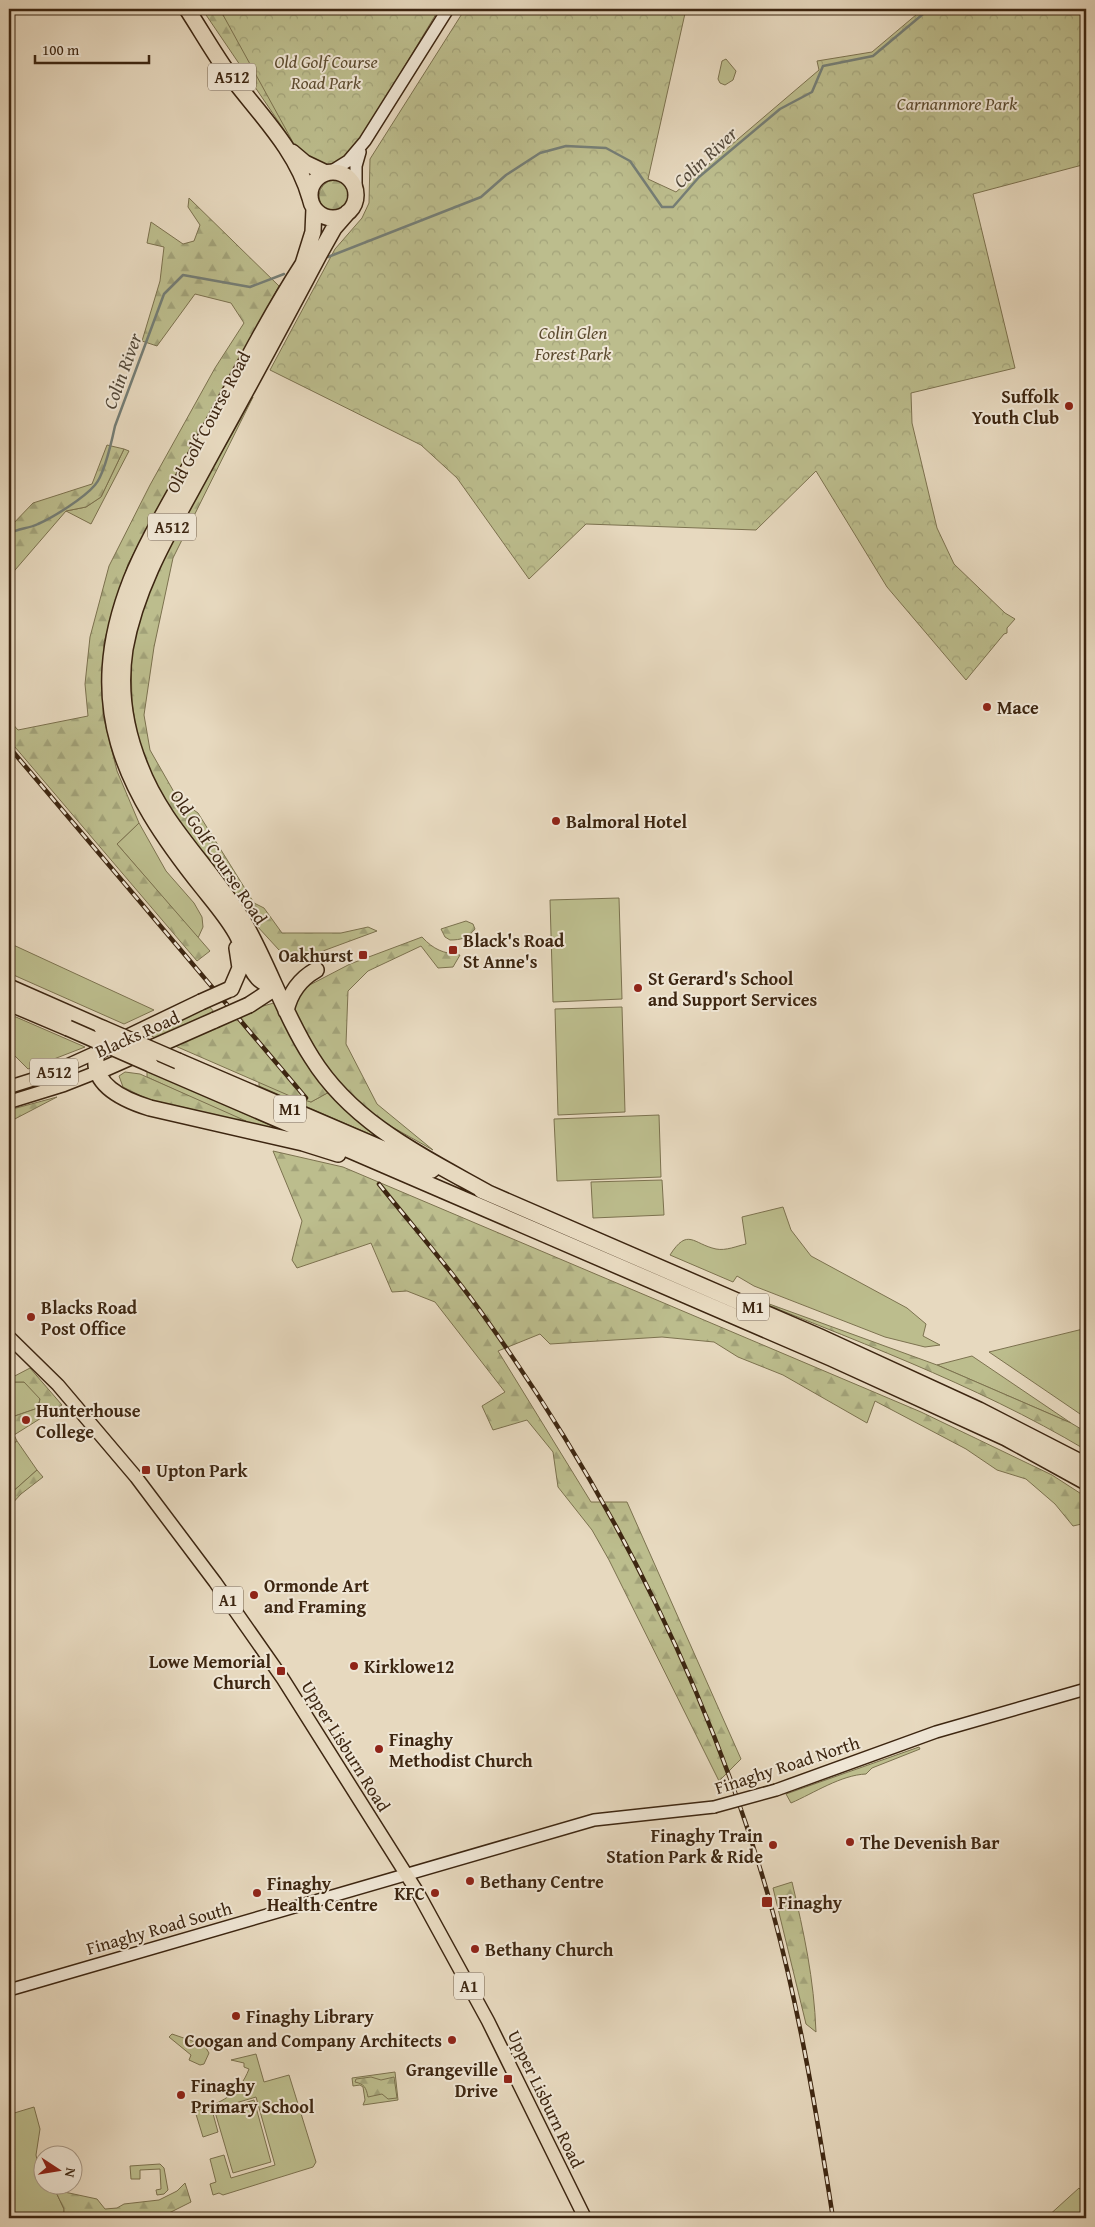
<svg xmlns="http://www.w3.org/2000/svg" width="1095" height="2227" font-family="'Gentium Book Plus',serif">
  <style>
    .green { fill: #bcbd8d; stroke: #7c724f }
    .forest { fill: url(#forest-firs); stroke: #7c724f }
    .park { fill: url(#park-crowns); stroke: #7c724f }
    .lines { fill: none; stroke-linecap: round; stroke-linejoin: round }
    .stream { stroke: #757e76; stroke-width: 2.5 }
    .secondary-casing { stroke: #3d2611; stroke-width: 14 }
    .primary-casing { stroke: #3d2611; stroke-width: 15 }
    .highway-casing { stroke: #3d2611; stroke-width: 18 }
    .secondary { stroke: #efe6d5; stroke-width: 11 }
    .primary { stroke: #e7d9bf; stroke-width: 12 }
    .highway { stroke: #e7d9bf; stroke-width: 15 }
    .rail-casing { stroke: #3d2611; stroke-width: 4.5 }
    .rail { stroke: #efe6d5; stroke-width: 2.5; stroke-dasharray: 8; stroke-linecap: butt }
    .secondary-bridge-casing { stroke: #3d2611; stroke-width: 14; stroke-linecap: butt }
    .highway-bridge-casing { stroke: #3d2611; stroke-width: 18; stroke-linecap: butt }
    .secondary-bridge { stroke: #efe6d5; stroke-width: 11 }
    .highway-bridge { stroke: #e7d9bf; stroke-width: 15 }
    .poi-dot { fill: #8f2418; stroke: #efe6d5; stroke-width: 2 }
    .labels { text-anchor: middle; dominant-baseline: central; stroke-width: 4; stroke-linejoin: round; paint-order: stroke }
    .shield { fill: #efe6d5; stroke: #72604c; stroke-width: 1 }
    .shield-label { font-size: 16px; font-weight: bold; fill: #3d2611 }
    .park-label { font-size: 18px; font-style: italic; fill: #5d4c30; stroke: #efe6d5 }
    .poi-label { font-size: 18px; font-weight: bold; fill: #3d2611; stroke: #efe6d5; text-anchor: start }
    .street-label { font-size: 18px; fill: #3d2611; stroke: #efe6d5 }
    .water-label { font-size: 19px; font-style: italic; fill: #544a3b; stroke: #efe6d5 }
  </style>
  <defs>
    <pattern id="forest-firs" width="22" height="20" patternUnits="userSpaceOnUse" patternTransform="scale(1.25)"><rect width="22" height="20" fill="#bcbd8d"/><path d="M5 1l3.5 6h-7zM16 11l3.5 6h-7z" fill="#a2a279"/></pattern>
    <pattern id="park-crowns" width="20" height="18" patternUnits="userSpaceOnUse" patternTransform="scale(1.25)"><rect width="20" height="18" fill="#bcbd8d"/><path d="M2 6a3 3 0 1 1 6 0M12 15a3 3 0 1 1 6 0" fill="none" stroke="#a2a279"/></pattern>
  </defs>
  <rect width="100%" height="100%" fill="#e7d9bf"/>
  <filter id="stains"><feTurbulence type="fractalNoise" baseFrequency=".004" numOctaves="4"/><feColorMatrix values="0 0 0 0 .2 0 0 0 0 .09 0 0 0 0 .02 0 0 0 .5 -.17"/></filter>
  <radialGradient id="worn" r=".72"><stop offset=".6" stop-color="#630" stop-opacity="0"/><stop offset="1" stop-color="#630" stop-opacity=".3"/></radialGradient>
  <path class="green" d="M726 59 736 71 733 80 725 85 720 83 718 79 722 61Z
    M124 449 129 451 91 524 66 511 86 507 101 497Z
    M139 823 166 871 194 903 202 917 203 927 198 938 117 844Z
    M619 898 622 999 553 1002 550 900Z
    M9 943 154 1010 124 1024 9 973Z
    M208 1005 216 1014 160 1040 145 1033Z
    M622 1007 625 1112 558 1115 555 1009Z
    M9 1014 85 1047 28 1069 9 1050Z
    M147 1070 299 1138 238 1124V1120L243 1121 147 1077Z
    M259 1082 311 1102 331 1091 388 1142 259 1086Z
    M659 1115 661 1177 557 1181 554 1119Z
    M662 1180 664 1215 593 1218 591 1182Z
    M783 1207 791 1230 811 1256 907 1308 926 1324 923 1336 940 1345 925 1347 885 1337 754 1286 737 1276 733 1282 670 1255C688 1227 693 1244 716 1249 726 1251 737 1246 746 1244L742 1217Z
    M1086 1326V1418L989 1352 1083 1329Z
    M972 1356 1071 1423 937 1365Z
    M15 1382H25L40 1398 38 1408 9 1418V1387Z
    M17 1441 37 1470 9 1495V1446Z
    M919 1747 920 1749 872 1768 866 1774C841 1775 814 1793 791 1803L786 1794Z
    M172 2034 204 2045 209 2053 204 2064 200 2065 189 2060 191 2055 169 2037Z
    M256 2054 264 2082 289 2075 316 2162 313 2167 223 2195 219 2193 213 2195 210 2184 216 2182 210 2159 224 2155 231 2178 275 2165 256 2097 212 2110 218 2132 203 2137 195 2111C221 2103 239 2095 249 2069L244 2067V2063L231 2060Z
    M395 2072 398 2100 363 2105 365 2100 363 2087 360 2085 353 2086 352 2078Z
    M254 2100 271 2162 233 2173 215 2112Z
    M34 2107 40 2129 36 2155 38 2165 42 2171V2184L53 2186 64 2209V2218H9V2108L11 2114Z
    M160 2164 164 2168 168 2190 164 2194 157 2195 156 2190 161 2189 160 2169 140 2170V2179H131L130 2166Z
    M1079 2188 1086 2196V2218H1046Z"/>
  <path class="forest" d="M202 9H219L297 128 295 146Z
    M319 196a16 16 0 1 1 32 0a16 16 0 1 1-32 0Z
    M189 198 279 286 128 564 104 642 103 715 117 771 139 823 117 844 210 951 197 961 9 740V720L18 730 88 716 85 684 90 637 109 566 150 485 215 368 244 323 231 303 195 294 157 346 142 341 160 281 164 247 147 243 151 222 183 244 194 241 200 225 188 207Z
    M253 397 173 558 154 647 144 715 150 750 178 799 198 813 254 903 264 908 282 933H341L368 927 377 931 312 955 291 956 279 950 257 926 163 799 138 742 132 703 131 658 142 605 173 538Z
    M107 445 124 449 101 497 86 507 66 511 9 577V528L33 503 92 484Z
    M466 921 473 924 475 929C468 938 461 940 450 940L445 937 441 929Z
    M422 937C434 950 443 953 460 955L453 967 438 968 421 946 368 971 348 991 346 1044 377 1104 433 1150 378 1119 340 1086 311 1102 290 1096 173 1045 260 1007 277 1002 350 964Z
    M125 1072 140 1074 246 1121 199 1114 153 1102 123 1087 119 1076Z
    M57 1097 9 1122V1110Z
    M273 1151 343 1167 921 1412 1052 1475 1086 1497V1523L1073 1526 1055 1504 1026 1479 997 1470 966 1449 875 1401 867 1423 783 1375 738 1357 714 1342 662 1337 550 1344 540 1334 498 1351 591 1502H627L741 1759 719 1781 609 1560 592 1530 558 1487 553 1452 527 1420 493 1430 482 1406 505 1392 435 1302 407 1291 392 1292 371 1243 297 1268 292 1260 302 1221Z
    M728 1289 937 1365 1071 1423 1086 1432V1450C974 1383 848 1338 728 1289Z
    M30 1368 62 1405 14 1435 17 1441 9 1446V1418L38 1408 40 1399 24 1382H15L9 1387V1379Z
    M37 1470 43 1477 21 1494 9 1507V1495Z
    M792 1882C804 1933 814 1979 816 2032L806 2024 773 1888Z
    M371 2077 381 2080 394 2077 397 2098 388 2099 382 2094 368 2097C366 2087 364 2084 355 2082L356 2079Z
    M185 2183 191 2202 159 2218H64V2209L55 2190 97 2199 105 2209 117 2208 124 2204 159 2200 177 2191Z"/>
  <path class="park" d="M229 9H439L356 147 341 163 322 166 295 146 222 13Z
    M465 9H686L648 179 676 192 819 70 817 61 872 52 923 9H1086V164L973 194 1015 368 911 393 912 423 937 528 954 564 1005 613 1015 619 1007 628V633L1004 634 966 680 887 587 816 471 756 530 586 524 529 579 457 478 421 445 270 370 335 249 362 218 369 203 370 159Z"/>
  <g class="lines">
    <path class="stream" d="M328 257 481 197 506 175 540 153 566 146 606 148 630 161 662 207H673L699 177 780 109 812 92 823 66 873 56 929 9
      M9 534C18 528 28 529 38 524 54 517 84 498 95 485 104 475 112 440 115 426L164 294 183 275 250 287 284 274"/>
    <defs>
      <path id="secondary" d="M332 171 348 161 365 141 448 9
        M356 193V166L360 152
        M776 1790 936 1732 1086 1689
        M9 1990 594 1820 714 1807"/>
      <path id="primary" d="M9 1087 44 1076 97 1052
        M9 1102 64 1085 97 1072
        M9 1337 58 1385 136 1477 215 1582 283 1679 418 1893 488 2021 585 2218"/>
      <path id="highway" d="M187 9C200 29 212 50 226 70 256 111 296 148 310 198
        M292 152 305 163 326 173
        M310 195a23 23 0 1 1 46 0a23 23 0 1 1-46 0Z
        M348 212 334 228 320 253C283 323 245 393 207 462 175 522 137 581 125 649 119 688 125 729 140 766 163 827 214 870 246 926 270 969 285 1016 312 1058 353 1124 424 1157 490 1194
        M9 987 102 1028
        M275 988C270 986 262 982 258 978 247 966 244 947 236 933 227 917 214 902 202 887 123 788 82 705 131 580 148 538 173 498 194 459 230 394 263 326 303 264L313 232 314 208
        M231 989 240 968 237 948
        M201 1002 97 1052C89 1085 124 1100 150 1108L303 1143 338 1154
        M9 1003 68 1028
        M249 1005 275 988
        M286 1011C290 993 300 979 316 970
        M178 1061 432 1170
        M150 1064 831 1358 1006 1438 1086 1482
        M97 1072 215 1020
        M481 1190 820 1337 979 1410 1086 1465"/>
    </defs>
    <use href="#secondary" class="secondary-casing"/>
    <use href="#primary" class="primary-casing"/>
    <use href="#highway" class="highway-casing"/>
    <use href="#secondary" class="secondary"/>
    <use href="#primary" class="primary"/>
    <use href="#highway" class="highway"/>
    <defs>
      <path id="rail" d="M9 747 306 1098
        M379 1184C415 1229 453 1272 486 1319 614 1498 715 1701 773 1913 800 2013 817 2116 833 2218"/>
    </defs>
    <use href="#rail" class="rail-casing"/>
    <use href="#rail" class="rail"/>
    <defs>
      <path id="secondary-bridge" d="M714 1807 776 1790"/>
      <path id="highway-bridge" d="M201 1002 228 990
        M215 1020 249 1005
        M68 1028 150 1064
        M102 1028 178 1061"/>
    </defs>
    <use href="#secondary-bridge" class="secondary-bridge-casing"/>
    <use href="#highway-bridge" class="highway-bridge-casing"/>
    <use href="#secondary-bridge" class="secondary-bridge"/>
    <use href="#highway-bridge" class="highway-bridge"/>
  </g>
  <g class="poi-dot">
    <circle cx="1069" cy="406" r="5"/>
    <circle cx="987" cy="707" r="5"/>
    <circle cx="556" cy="821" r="5"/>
    <rect x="448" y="945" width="10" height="10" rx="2.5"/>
    <rect x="358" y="950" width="10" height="10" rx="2.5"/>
    <circle cx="638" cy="988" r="5"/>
    <circle cx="31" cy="1317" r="5"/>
    <circle cx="26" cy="1420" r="5"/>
    <rect x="141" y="1465" width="10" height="10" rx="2.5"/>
    <circle cx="254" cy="1595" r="5"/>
    <circle cx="354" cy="1666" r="5"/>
    <rect x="276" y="1666" width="10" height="10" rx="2.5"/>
    <circle cx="379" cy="1749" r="5"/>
    <circle cx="850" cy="1842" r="5"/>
    <circle cx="773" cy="1845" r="5"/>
    <circle cx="470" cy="1881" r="5"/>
    <circle cx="257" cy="1893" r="5"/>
    <circle cx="435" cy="1893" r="5"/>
    <rect x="761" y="1896" width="12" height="12" rx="2.5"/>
    <circle cx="475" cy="1949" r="5"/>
    <circle cx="236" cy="2016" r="5"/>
    <circle cx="452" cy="2040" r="5"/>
    <rect x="503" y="2074" width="10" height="10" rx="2.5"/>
    <circle cx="181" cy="2095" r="5"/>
  </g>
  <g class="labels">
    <g class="shield">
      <rect x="208" y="63.5" width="48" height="27" rx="4"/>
      <rect x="148" y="513.5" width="48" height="27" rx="4"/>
      <rect x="30" y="1058.5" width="48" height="27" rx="4"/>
      <rect x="274" y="1095.5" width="32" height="27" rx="4"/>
      <rect x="737" y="1293.5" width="32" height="27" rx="4"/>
      <rect x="213" y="1586.5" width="30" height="27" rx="4"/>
      <rect x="454" y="1972.5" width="30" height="27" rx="4"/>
    </g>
    <g class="shield-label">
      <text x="232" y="77">A512</text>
      <text x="172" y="527">A512</text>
      <text x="54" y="1072">A512</text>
      <text x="290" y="1109">M1</text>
      <text x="753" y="1307">M1</text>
      <text x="228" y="1600">A1</text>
      <text x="469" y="1986">A1</text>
    </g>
    <g class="park-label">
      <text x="326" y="61">Old Golf Course<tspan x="326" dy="21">Road Park</tspan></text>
      <text x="957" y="103">Carnanmore Park</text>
      <text x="573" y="332">Colin Glen<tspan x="573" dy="21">Forest Park</tspan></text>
    </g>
    <g class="poi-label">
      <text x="1059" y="396" text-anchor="end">Suffolk<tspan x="1059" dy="21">Youth Club</tspan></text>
      <text x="997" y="707">Mace</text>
      <text x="566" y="821">Balmoral Hotel</text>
      <text x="463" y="940">Black's Road<tspan x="463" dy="21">St Anne's</tspan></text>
      <text x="353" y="955" text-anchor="end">Oakhurst</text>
      <text x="648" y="978">St Gerard's School<tspan x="648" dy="21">and Support Services</tspan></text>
      <text x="41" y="1307">Blacks Road<tspan x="41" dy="21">Post Office</tspan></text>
      <text x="36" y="1410">Hunterhouse<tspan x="36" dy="21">College</tspan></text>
      <text x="156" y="1470">Upton Park</text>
      <text x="264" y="1585">Ormonde Art<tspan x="264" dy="21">and Framing</tspan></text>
      <text x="271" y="1661" text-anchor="end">Lowe Memorial<tspan x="271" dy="21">Church</tspan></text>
      <text x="364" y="1666">Kirklowe12</text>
      <text x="389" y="1739">Finaghy<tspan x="389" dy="21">Methodist Church</tspan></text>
      <text x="763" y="1835" text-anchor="end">Finaghy Train<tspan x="763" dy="21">Station Park &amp; Ride</tspan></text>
      <text x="860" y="1842">The Devenish Bar</text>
      <text x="480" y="1881">Bethany Centre</text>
      <text x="267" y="1883">Finaghy<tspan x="267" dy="21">Health Centre</tspan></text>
      <text x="425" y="1893" text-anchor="end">KFC</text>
      <text x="778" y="1902">Finaghy</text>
      <text x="485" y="1949">Bethany Church</text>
      <text x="246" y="2016">Finaghy Library</text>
      <text x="442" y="2040" text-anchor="end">Coogan and Company Architects</text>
      <text x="498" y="2069" text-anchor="end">Grangeville<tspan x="498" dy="21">Drive</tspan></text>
      <text x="191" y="2085">Finaghy<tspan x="191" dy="21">Primary School</tspan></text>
    </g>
    <g class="street-label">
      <text transform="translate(208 422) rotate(-62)">Old Golf Course Road</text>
      <text transform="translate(219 857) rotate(56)">Old Golf Course Road</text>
      <text transform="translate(137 1034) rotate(-24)">Blacks Road</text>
      <text transform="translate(346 1746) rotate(58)">Upper Lisburn Road</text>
      <text transform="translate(787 1765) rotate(-18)">Finaghy Road North</text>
      <text transform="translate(159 1928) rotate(-16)">Finaghy Road South</text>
      <text transform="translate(546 2099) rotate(64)">Upper Lisburn Road</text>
    </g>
    <g class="water-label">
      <text transform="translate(705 157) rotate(-43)">Colin River</text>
      <text transform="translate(122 371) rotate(-70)">Colin River</text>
    </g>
  </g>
  <rect width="1095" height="2227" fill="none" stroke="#e7d9bf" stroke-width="30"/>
  <rect x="10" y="10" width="1075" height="2207" fill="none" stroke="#3d2611" stroke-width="2.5"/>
  <rect x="15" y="15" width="1065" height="2197" fill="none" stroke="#3d2611"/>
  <g transform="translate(58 2170) rotate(102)"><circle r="24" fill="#efe6d5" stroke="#a89987"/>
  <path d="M0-4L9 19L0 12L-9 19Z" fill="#8f2418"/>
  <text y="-8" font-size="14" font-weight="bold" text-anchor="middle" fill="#3d2611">N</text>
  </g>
  <path d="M35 55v8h114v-8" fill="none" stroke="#3d2611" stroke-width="2.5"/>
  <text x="42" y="55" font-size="15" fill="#3d2611" stroke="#efe6d5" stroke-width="4" paint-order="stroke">100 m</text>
  <rect width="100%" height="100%" filter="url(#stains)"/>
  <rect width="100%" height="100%" fill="url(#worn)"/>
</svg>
